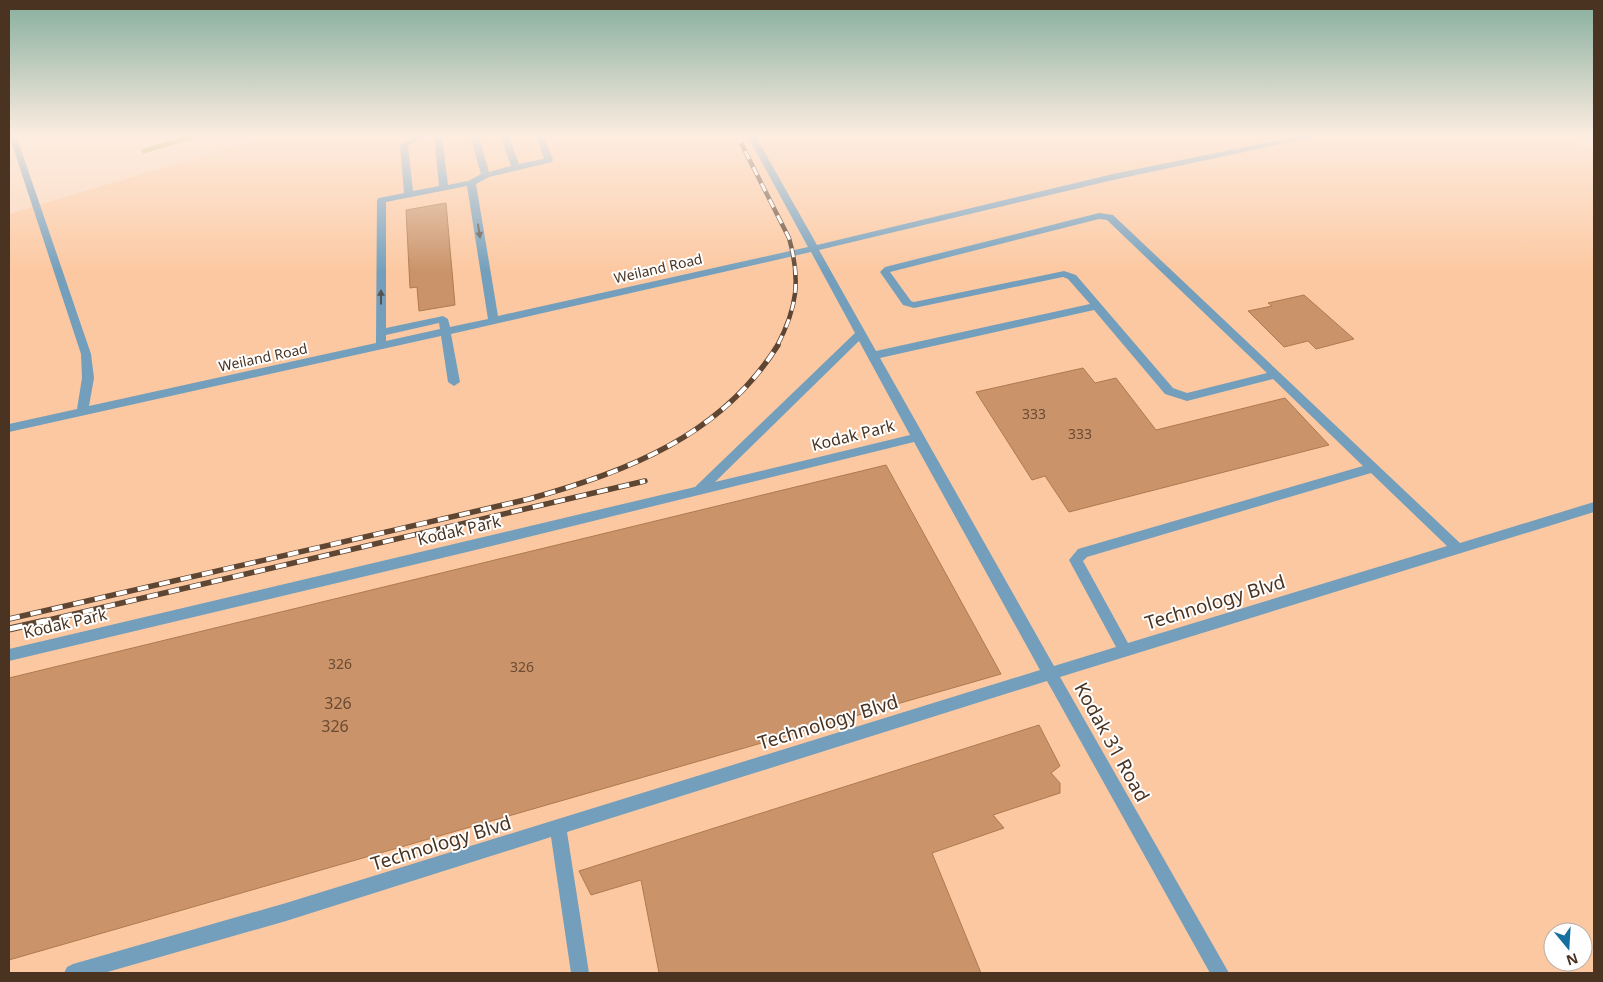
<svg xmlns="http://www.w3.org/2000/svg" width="1603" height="982" font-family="'Noto Sans',sans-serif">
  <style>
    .built { fill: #fcc8a1; fill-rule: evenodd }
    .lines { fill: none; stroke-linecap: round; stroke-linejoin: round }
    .stream { stroke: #93a62d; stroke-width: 4.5 }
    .building { fill: #ca9369; stroke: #af7a50 }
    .minor { fill: #739fbc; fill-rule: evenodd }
    .rail-far2-casing { stroke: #5e4633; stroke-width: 4.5 }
    .rail-far1-casing { stroke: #5e4633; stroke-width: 5.5 }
    .rail-casing { stroke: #5e4633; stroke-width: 7 }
    .rail-far2 { stroke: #fff; stroke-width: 3; stroke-dasharray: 9; stroke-linecap: butt }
    .rail-far1 { stroke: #fff; stroke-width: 4; stroke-dasharray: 11; stroke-linecap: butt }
    .rail { stroke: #fff; stroke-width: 5; stroke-dasharray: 14; stroke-linecap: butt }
    .oneway { fill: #565350 }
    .labels { text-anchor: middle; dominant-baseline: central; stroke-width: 4; stroke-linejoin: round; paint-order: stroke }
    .far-street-label { font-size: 14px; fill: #4a3321; stroke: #fff }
    .number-label { font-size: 14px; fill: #6a4b33 }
    .street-label { font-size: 16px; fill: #4a3321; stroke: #fff }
    .near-number-label { font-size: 16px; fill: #6a4b33 }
    .near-street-label { font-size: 19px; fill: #4a3321; stroke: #fff }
  </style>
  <rect width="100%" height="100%" fill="#fad7bd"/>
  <path class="built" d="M272 135H1563L1594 152V973H9V214ZM1553 932H1583V962H1553Z"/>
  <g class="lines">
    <path class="stream" d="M144 151 197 135"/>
  </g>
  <path class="building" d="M446 203 455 305 419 311 417 287 410 288 406 210Z
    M1304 295 1320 309 1354 339 1316 349 1308 341 1284 347 1248 311 1272 306 1268 303Z
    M1083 368 1095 383 1116 378 1156 430 1285 398 1329 445 1069 512 1045 476 1032 480 976 392Z
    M886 465 1001 674 9 960V678Z
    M1039 725 1060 766 1051 773 1060 783V793L993 815 1004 828 932 853 981 973H659L641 880 591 895 579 871Z"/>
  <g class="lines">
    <path class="minor" d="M9 135H16L91 354 94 378 89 406 376 343 377 200 379 198 404 193 400 145 419 135H428L408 146 413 191 439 186 434 135H442L448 185 468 181 481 174 470 135H478L489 172 511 166 500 135H508L519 164 544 159 536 135H544L553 160 552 162 489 177 476 184 498 316 808 247 747 135H755L817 245 1113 174 1304 135H1318L1314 137 1113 180 819 250 876 351 1090 304 1068 279 1063 277 914 308 903 305 880 272 885 267 1099 213 1113 215 1460 543 1594 502V512L1060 677 1229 973H1210L1047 681 567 832 589 973H571L551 837 286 921 104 973H64L67 967 73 964 286 903 1040 670 914 442 463 553 9 661V649L695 487 855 333 811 252 451 334 460 382 454 386 448 382 441 336 9 432V424L77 409 82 378 81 354ZM467 186 488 319 450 327 448 319 443 316 386 328V202ZM1099 219 1107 220 1267 373 1187 393 1173 388 1076 275 1064 271 914 302 911 301 890 272ZM1094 310 1165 394 1187 401 1273 379 1363 466 1078 549 1069 560 1116 647 1054 666 880 358ZM439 323 440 329 386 341V335ZM859 341 910 435 715 482ZM1371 473 1447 546 1128 643 1083 561 1087 557Z
      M1584 135H1594V140Z"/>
    <defs>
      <path id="rail-far2" d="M737 135 789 238C801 280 797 308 777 346"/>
      <path id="rail-far1" d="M9 619 529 499C628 471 721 436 778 345
        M40 622 645 481"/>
      <path id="rail" d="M9 629 45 621"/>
    </defs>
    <use href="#rail-far2" class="rail-far2-casing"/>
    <use href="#rail-far1" class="rail-far1-casing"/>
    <use href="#rail" class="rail-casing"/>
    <use href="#rail-far2" class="rail-far2"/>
    <use href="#rail-far1" class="rail-far1"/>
    <use href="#rail" class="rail"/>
  </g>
  <defs><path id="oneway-solid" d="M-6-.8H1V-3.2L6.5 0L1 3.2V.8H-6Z" transform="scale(1.25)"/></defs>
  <g class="oneway">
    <use href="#oneway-solid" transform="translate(479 231) rotate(81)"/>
    <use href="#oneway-solid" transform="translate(381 297) rotate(-90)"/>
  </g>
  <linearGradient id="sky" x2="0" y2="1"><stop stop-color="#86ae9d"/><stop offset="0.5" stop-color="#fdede1"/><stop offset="1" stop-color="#fdede1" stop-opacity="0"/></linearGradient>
  <rect width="1603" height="272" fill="url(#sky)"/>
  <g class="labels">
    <g class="far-street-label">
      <text transform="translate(658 268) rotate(-13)">Weiland Road</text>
      <text transform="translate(263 357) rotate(-12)">Weiland Road</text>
    </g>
    <g class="number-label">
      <text x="1034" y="413">333</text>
      <text x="1080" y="433">333</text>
      <text x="340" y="663">326</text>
      <text x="522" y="666">326</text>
    </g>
    <g class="street-label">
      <text transform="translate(853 435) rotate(-14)">Kodak Park</text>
      <text transform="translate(459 530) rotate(-13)">Kodak Park</text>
      <text transform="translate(65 623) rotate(-13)">Kodak Park</text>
    </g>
    <g class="near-number-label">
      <text x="338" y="703">326</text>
      <text x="335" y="726">326</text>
    </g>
    <g class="near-street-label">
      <text transform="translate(1215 602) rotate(-17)">Technology Blvd</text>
      <text transform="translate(828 722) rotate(-17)">Technology Blvd</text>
      <text transform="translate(1112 742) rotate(61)">Kodak 31 Road</text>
      <text transform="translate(441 843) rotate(-17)">Technology Blvd</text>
    </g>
  </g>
  <rect width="1603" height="982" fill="none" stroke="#4a3321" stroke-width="20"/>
  <g transform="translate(1568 947) rotate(162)"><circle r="24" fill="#ffffff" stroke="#b7ada6"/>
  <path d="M0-4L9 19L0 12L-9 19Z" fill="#16709f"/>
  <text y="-8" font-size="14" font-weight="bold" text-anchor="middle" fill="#4a3321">N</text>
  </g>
</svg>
